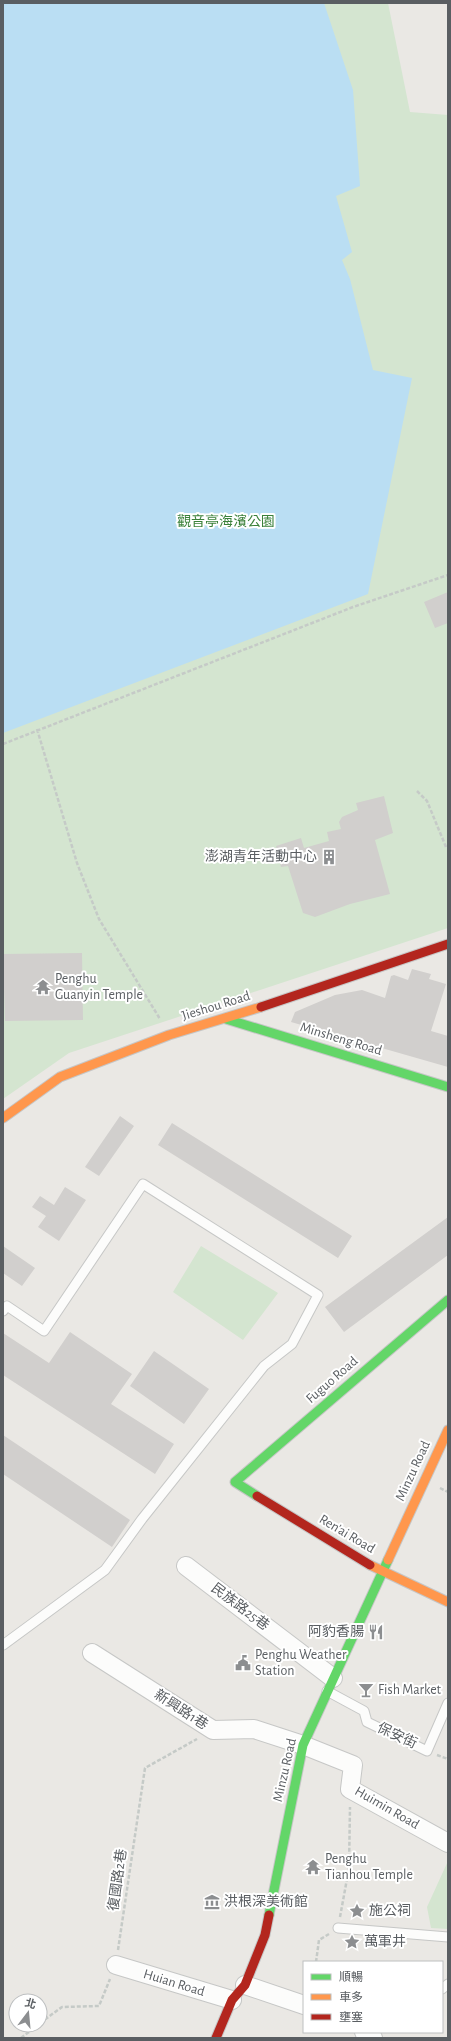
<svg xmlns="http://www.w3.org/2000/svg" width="451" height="2041" font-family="'Alegreya Sans','Noto Sans TC',sans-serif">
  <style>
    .green { fill: #d4e5d0 }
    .water { fill: #badef3 }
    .building { fill: #d1cfcd }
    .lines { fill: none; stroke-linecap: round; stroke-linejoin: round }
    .lane-casing { stroke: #c6c7c6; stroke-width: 11 }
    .street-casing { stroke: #c6c7c6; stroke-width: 20 }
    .fast-casing { stroke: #c6c6c6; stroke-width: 11 }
    .slow-casing { stroke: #c6c6c6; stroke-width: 11 }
    .jam-casing { stroke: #c6c6c6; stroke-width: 11 }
    .path { stroke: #c5cac7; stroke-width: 2.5; stroke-dasharray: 4 2; stroke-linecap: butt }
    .lane { stroke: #fcfcfb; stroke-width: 9 }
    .street { stroke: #fcfcfb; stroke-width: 18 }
    .fast { stroke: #63d668; stroke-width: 9 }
    .slow { stroke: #ff974d; stroke-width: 9 }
    .jam { stroke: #b3261e; stroke-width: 9 }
    .labels { text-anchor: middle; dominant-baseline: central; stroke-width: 4; stroke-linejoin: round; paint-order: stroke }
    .park-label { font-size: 14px; fill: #3b813a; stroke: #fff }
    .poi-label { font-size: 14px; fill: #5a5e62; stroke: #fff; text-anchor: start }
    .street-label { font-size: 14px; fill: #5a5e62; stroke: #fff }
  </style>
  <rect width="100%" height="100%" fill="#eae8e4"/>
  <path class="green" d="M3 3H388L410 112 448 115V928L69 1053 3 1099Z
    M201 1246 278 1293 243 1340 173 1292Z
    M448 1861V1929L431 1928 427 1907Z"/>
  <path class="water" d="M3 3H324L353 90 360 186 336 196 352 252 342 260 350 279 373 370 412 378 368 594 3 733Z"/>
  <path class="building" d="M448 592V623L435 628 424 602Z
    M384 796 393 833 375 840 390 894 350 904 315 917 303 913 288 866 281 867 276 846 301 838 304 848 329 841 327 832 341 829 339 822 342 817 358 810 356 803Z
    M82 953 83 1020 5 1021 3 954Z
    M412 969 431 974 429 979 446 984 431 1031 448 1036V1067L291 1022 295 1012 335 995 362 990 385 998 391 976 394 975 408 980Z
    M120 1116 134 1126 99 1176 85 1167Z
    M172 1123 352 1236 338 1258 158 1145Z
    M65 1187 86 1200 59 1241 38 1227 46 1216 32 1207 40 1196 54 1205Z
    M448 1217V1255L344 1332 325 1307Z
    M3 1246 35 1268 22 1286 3 1273Z
    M70 1332 132 1374 111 1404 174 1444 155 1474 3 1375V1333L49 1363Z
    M154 1351 209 1389 184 1424 130 1386Z
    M3 1435 130 1520 112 1547 3 1474Z"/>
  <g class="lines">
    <defs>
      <path id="lane" d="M3 1311 7 1306 44 1331 143 1184 318 1295 292 1344 264 1366 142 1519 105 1570 3 1645
        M327 1691 364 1711 367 1722 427 1751 448 1703
        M338 1928 448 1937
        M442 1989 448 1984"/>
      <path id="street" d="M186 1566 333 1678
        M92 1653 213 1730 254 1729 303 1745 353 1765 350 1789 448 1843
        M116 1965 232 2000
        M245 1985 304 2005
        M364 2032 373 2038"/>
      <path id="fast" d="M226 1019 448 1087
        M257 1496 235 1482 448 1300
        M269 1915 303 1745 388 1560"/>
      <path id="slow" d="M3 1118 60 1077 169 1035 261 1007
        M388 1560 448 1430
        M370 1565 448 1602"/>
      <path id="jam" d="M261 1007 448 944
        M257 1496 370 1565
        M216 2038 232 2000 245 1985 265 1935 269 1915"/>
    </defs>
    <use href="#lane" class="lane-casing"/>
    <use href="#street" class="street-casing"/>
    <use href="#fast" class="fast-casing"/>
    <use href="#slow" class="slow-casing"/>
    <use href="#jam" class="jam-casing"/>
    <path class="path" d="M37 729 77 863 99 919 160 1019
      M3 744 353 607 448 575
      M417 791 427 801 446 847
      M440 1488 448 1492
      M437 1755 448 1759
      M340 1917 349 1868 350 1807
      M118 1950 145 1768 197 1739
      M316 1962 319 1940 329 1934
      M40 2023 62 2007 99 2006 110 1979
      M21 2038 38 2025"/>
    <use href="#lane" class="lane"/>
    <use href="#street" class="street"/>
    <use href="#fast" class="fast"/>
    <use href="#slow" class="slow"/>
    <use href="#jam" class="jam"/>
  </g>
  <defs>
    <symbol id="building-bare" viewBox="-9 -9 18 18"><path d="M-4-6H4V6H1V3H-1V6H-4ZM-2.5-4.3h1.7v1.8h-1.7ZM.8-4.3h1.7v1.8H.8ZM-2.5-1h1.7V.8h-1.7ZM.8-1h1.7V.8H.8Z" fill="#8c8e90" stroke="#fff" stroke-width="2.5" paint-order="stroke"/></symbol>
    <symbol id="temple-bare" viewBox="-9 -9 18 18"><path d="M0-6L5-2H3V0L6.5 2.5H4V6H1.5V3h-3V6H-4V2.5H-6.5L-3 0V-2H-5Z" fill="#8c8e90" stroke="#fff" stroke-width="2.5" paint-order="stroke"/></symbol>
    <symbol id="restaurant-bare" viewBox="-9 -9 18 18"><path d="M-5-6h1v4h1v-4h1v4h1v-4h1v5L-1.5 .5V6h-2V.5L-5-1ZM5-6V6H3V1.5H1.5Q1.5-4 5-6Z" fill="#8c8e90" stroke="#fff" stroke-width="2.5" paint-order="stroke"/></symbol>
    <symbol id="civic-bare" viewBox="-9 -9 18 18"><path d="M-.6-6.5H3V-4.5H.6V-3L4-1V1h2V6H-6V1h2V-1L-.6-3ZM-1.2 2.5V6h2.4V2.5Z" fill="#8c8e90" stroke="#fff" stroke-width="2.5" paint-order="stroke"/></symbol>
    <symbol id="bar-bare" viewBox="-9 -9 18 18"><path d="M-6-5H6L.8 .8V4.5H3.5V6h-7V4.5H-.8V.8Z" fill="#8c8e90" stroke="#fff" stroke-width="2.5" paint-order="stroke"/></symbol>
    <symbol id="museum-bare" viewBox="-9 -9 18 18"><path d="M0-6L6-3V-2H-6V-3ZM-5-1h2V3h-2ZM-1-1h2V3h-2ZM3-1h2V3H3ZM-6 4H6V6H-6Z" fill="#8c8e90" stroke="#fff" stroke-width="2.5" paint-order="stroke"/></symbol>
    <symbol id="sight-bare" viewBox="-9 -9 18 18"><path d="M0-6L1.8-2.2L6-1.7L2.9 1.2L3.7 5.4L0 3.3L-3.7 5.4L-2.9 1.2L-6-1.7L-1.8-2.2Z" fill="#8c8e90" stroke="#fff" stroke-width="2.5" paint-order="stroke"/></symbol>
  </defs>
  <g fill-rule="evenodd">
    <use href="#building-bare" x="318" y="846" width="22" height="22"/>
    <use href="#temple-bare" x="32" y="976" width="22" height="22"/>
    <use href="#restaurant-bare" x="365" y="1621" width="22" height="22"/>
    <use href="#civic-bare" x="232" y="1652" width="22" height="22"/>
    <use href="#bar-bare" x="355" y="1679" width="22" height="22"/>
    <use href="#temple-bare" x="302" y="1856" width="22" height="22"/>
    <use href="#museum-bare" x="201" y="1891" width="22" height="22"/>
    <use href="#sight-bare" x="346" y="1900" width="22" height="22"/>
    <use href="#sight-bare" x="341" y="1931" width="22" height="22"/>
  </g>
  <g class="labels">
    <g class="park-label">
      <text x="226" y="522">觀音亭海濱公園</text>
    </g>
    <g class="poi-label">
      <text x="317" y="857" text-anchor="end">澎湖青年活動中心</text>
      <text x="55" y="979">Penghu<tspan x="55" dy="16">Guanyin Temple</tspan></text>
      <text x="364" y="1632" text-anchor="end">阿豹香腸</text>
      <text x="255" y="1655">Penghu Weather<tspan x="255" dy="16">Station</tspan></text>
      <text x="378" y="1690">Fish Market</text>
      <text x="325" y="1859">Penghu<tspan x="325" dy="16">Tianhou Temple</tspan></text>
      <text x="224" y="1902">洪根深美術館</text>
      <text x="369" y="1911">施公祠</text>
      <text x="364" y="1942">萬軍井</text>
    </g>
    <g class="street-label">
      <text transform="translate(216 1006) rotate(-17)">Jieshou Road</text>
      <text transform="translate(341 1039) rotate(17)">Minsheng Road</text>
      <text transform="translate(332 1380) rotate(-41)">Fuguo Road</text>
      <text transform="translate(413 1471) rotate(-65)">Minzu Road</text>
      <text transform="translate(347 1534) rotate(31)">Ren'ai Road</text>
      <text transform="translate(240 1607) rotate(37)">民族路25巷</text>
      <text transform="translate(181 1710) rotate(33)">新興路1巷</text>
      <text transform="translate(397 1736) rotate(25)">保安街</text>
      <text transform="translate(285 1770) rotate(-77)">Minzu Road</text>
      <text transform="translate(387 1808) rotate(30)">Huimin Road</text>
      <text transform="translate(118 1880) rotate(-82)">復國路2巷</text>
      <text transform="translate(174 1983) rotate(17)">Huian Road</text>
    </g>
  </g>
  <rect width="451" height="2041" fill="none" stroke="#5a5e62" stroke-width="8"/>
  <rect x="303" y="1961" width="140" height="72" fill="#ffffff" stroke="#bdbfc0"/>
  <rect x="311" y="1974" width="20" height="6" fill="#63d668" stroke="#bdbfc0"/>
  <text x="339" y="1981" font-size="12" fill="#5a5e62">順暢</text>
  <rect x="311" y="1994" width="20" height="6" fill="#ff974d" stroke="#bdbfc0"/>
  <text x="339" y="2001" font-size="12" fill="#5a5e62">車多</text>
  <rect x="311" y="2014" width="20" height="6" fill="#b3261e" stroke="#bdbfc0"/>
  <text x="339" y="2021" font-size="12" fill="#5a5e62">壅塞</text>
  <g transform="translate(28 2013) rotate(16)"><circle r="19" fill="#ffffff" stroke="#bdbfc0"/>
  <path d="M0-3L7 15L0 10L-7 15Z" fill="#8c8e90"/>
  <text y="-6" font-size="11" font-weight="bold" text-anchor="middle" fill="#5a5e62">北</text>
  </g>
</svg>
